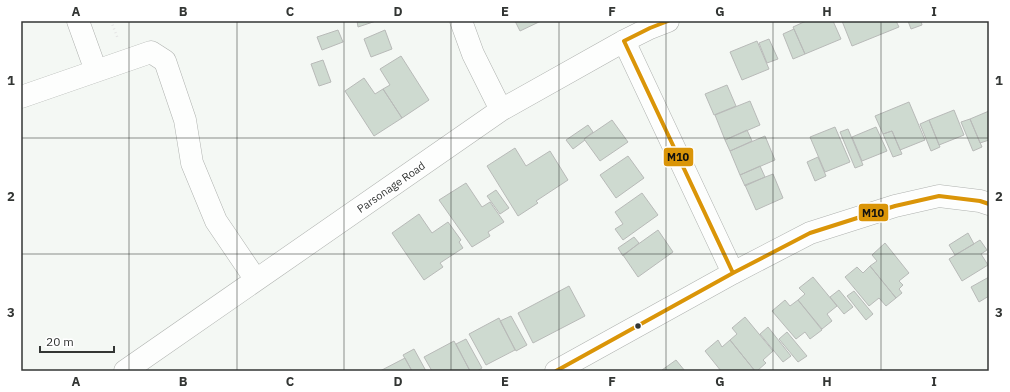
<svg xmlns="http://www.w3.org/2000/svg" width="1010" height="392" font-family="'IBM Plex Sans',sans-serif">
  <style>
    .building { fill: #cedad0; stroke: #b8bab8 }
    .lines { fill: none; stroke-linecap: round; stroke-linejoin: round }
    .minor-casing { stroke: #afb2af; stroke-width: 23 }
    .path { stroke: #e4e4e4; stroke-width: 2.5; stroke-dasharray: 1 3; stroke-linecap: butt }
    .minor { stroke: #fdfefd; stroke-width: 22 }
    .bus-1-casing { stroke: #fff; stroke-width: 7 }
    .bus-1 { stroke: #da9508; stroke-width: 4 }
    .grid { fill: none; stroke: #333634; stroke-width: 1; stroke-opacity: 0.55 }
    .bus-dot { fill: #333634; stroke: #fff; stroke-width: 1.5 }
    .labels { text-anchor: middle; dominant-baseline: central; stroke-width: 3.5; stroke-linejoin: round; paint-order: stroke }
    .street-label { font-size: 11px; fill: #333634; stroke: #fff }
    .line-badge { stroke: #fff; stroke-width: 1.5 }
    .pale-badge-label { font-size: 11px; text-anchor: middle; font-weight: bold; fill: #111 }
    .neatline { fill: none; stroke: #333634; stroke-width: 1.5 }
    .grid-label { font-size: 13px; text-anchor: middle; font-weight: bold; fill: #333634 }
  </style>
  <rect width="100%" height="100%" fill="#f4f8f4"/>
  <path class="building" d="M357 21H376L358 27Z
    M515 21H541L520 31Z
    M806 21H833L841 39 805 54 793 27Z
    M842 21H896L899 27 852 46Z
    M908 21H921L922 25 911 29Z
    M794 29 805 54 793 59 783 34Z
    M338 30 343 42 322 50 317 37Z
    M385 30 392 49 371 57 364 39Z
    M769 39 778 59 767 63 759 43Z
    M757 41 769 69 742 80 730 52Z
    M401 56 429 100 402 118 383 89 390 85 380 69Z
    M323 60 331 82 319 86 311 64Z
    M364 78 375 94 383 89 402 118 374 136 345 91Z
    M727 85 736 106 714 115 705 94Z
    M750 101 760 125 725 140 715 115Z
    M909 102 925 140 900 150 892 131 883 134 875 116Z
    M954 110 964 135 939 145 929 120Z
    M989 111V140L980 143 970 119Z
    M970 119 982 147 973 151 961 122Z
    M612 120 628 142 600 161 584 139Z
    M929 120 940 147 931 151 920 124Z
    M588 125 593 132 584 139 585 140 573 149 566 140Z
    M835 127 850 162 825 172 810 137Z
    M876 127 887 151 862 161 852 137Z
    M848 129 863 165 855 168 840 132Z
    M747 130 752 141 730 151 725 140Z
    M892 131 902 154 893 157 883 134Z
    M765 136 775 160 740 175 730 151Z
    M515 148 526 166 550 151 568 180 536 201 538 203 518 216 487 166Z
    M628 156 644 178 616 198 600 175Z
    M818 157 826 176 815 181 807 162Z
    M760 166 765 177 745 186 740 175Z
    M773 174 783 198 756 210 745 185Z
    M466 183 482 207 490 202 504 222 488 232 490 236 472 247 439 200Z
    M496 190 509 208 500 214 487 196Z
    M642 193 658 215 623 240 615 229 623 224 615 212Z
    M419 214 432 233 448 222 461 240 459 242 463 248 440 263 443 267 424 280 392 233Z
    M658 230 673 252 638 277 623 255Z
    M968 233 974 244 955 255 949 245Z
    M634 237 639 243 623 256 618 248Z
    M980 240 987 250 981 254 988 265 962 281 949 259Z
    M885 243 909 273 899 281 903 285 899 289 902 293 896 298 870 266 877 261 872 255Z
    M870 266 896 298 886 306 879 298 869 306 845 277 857 267 863 273Z
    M813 277 837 306 827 314 832 321 822 329 798 300 805 294 799 288Z
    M989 277V296L979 302 971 287Z
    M569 286 585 316 533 343 518 313Z
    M839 290 853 307 844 314 830 297Z
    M854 291 873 314 866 320 847 296Z
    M785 300 790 306 798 300 822 330 810 339 805 332 796 339 772 311Z
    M511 316 527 345 516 351 500 321Z
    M745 317 773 351 763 360 766 363 757 371H755L730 340 737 334 732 328Z
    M499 318 515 350 486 365 469 334Z
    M768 327 791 356 783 362 760 334Z
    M787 332 807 356 798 362 779 339Z
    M466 339 482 368 477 371H470L456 344Z
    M718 340 722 347 730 340 755 371H721L705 351Z
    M454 341 470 371H432L424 357Z
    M414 349 426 371H412L403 355Z
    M405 358 412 371H380Z
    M676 360 685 371H663L662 370Z"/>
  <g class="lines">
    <defs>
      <path id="minor" d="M78 21 96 71
        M461 21 473 54 501 110
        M624 41 733 273
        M21 97 151 52 165 61 185 120 192 163 216 221 256 280
        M125 371 501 110 624 41 650 28 668 21
        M556 371 733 273 810 233 895 206 939 196 980 201 989 204"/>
    </defs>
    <use href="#minor" class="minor-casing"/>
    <path class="path" d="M111 21 118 39"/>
    <use href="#minor" class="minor"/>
    <defs>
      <path id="bus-1" d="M624 41 733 273
        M624 41 650 28 668 21
        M556 371 733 273 810 233 895 206 939 196 980 201 989 204"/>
    </defs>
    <use href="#bus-1" class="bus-1-casing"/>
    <use href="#bus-1" class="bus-1"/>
  </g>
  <path class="grid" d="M129 21V371M237 21V371M344 21V371M451 21V371M559 21V371M666 21V371M773 21V371M881 21V371M21 138H989M21 254H989"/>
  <circle class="bus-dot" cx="638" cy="326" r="3.5"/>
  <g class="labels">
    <g class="street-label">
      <text transform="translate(391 187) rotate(-35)">Parsonage Road</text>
    </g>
  </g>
  <g class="line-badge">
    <rect x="663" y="147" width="31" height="20" rx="4" fill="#da9508"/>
    <rect x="858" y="203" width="31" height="19" rx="4" fill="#da9508"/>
  </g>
  <g class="pale-badge-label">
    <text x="678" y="161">M10</text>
    <text x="873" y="217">M10</text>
  </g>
  <rect width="1010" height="392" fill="none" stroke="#ffffff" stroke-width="44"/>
  <path d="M40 346v6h74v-6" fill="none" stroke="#333634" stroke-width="2"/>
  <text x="46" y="346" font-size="12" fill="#333634" stroke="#ffffff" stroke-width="3" paint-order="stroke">20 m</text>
  <rect x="22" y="22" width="966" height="348" class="neatline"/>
  <g class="grid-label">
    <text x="76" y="16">A</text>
    <text x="183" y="16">B</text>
    <text x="290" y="16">C</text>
    <text x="398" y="16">D</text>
    <text x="505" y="16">E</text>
    <text x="612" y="16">F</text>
    <text x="720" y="16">G</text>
    <text x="827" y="16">H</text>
    <text x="934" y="16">I</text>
    <text x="11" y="85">1</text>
    <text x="999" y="85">1</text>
    <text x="11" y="201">2</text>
    <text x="999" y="201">2</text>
    <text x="11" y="317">3</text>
    <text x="999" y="317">3</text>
    <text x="76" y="386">A</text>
    <text x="183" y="386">B</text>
    <text x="290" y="386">C</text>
    <text x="398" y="386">D</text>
    <text x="505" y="386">E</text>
    <text x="612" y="386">F</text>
    <text x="720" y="386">G</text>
    <text x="827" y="386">H</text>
    <text x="934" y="386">I</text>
  </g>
</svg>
